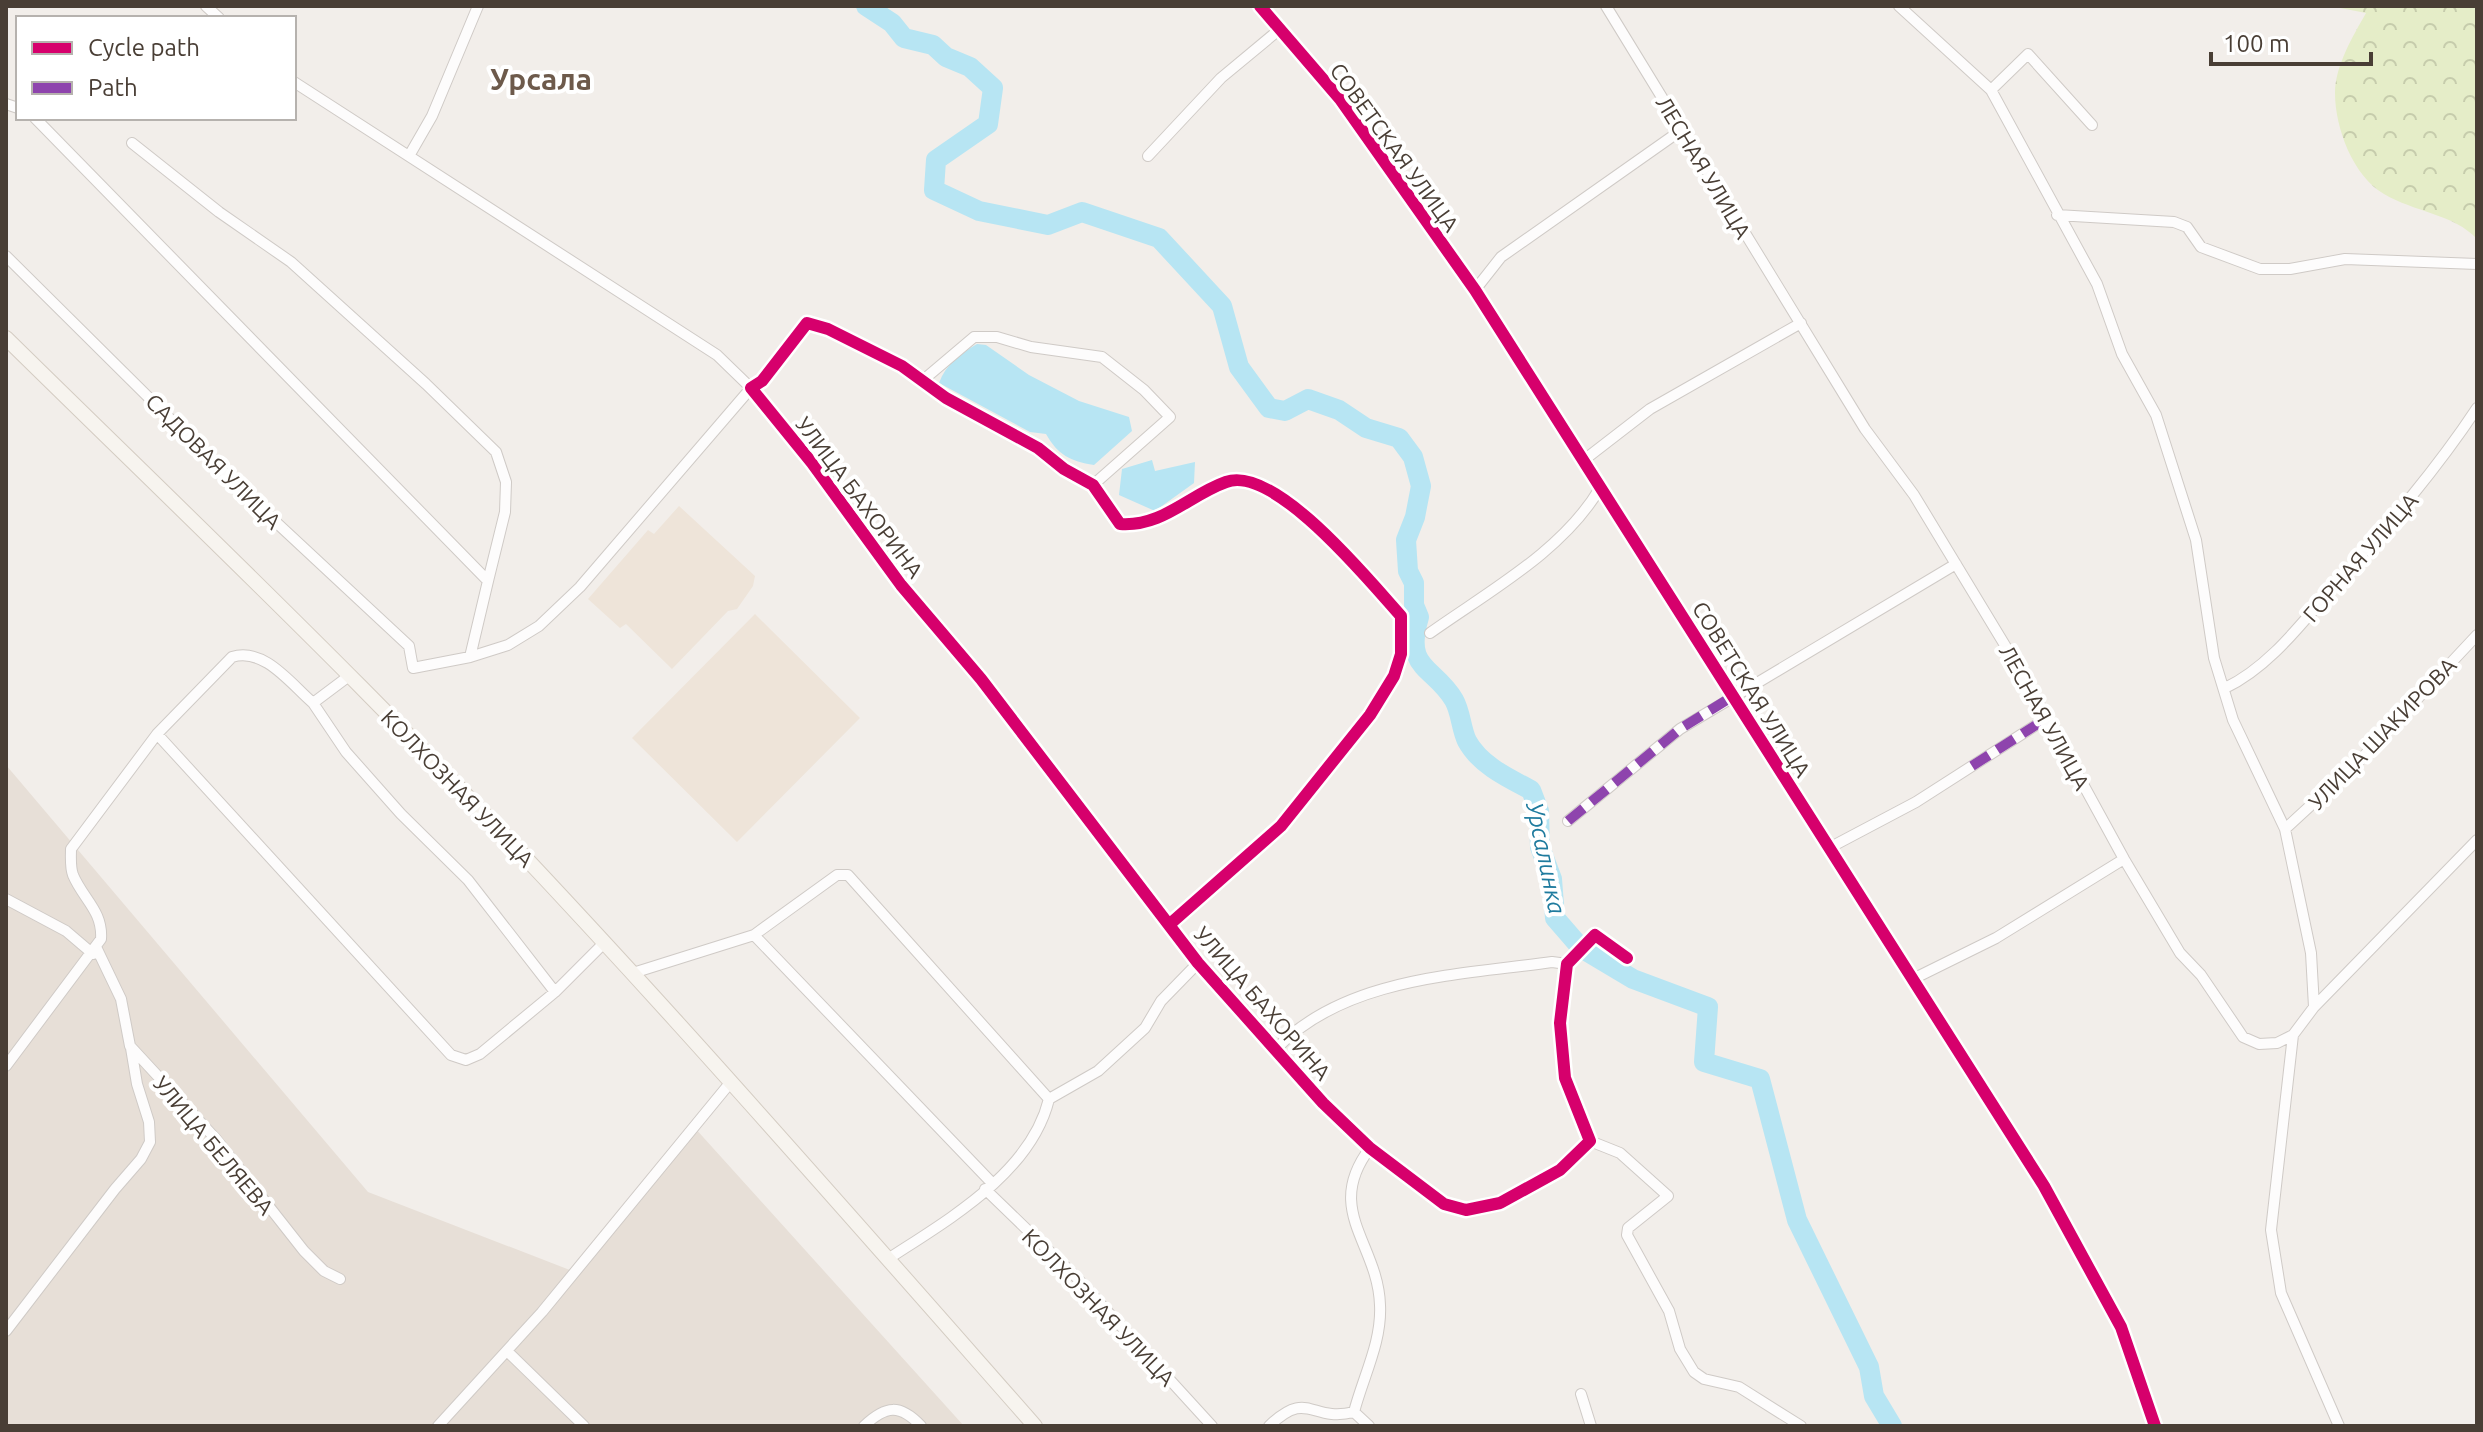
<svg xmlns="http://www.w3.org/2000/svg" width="2483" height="1432" font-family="Ubuntu,sans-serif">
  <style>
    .residential { fill: #e7dfd7 }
    .education { fill: #eee4d9 }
    .forest { fill: url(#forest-crowns) }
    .water { fill: #b7e5f3 }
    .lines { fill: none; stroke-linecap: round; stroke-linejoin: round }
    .river { stroke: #b7e5f3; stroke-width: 20 }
    .street-casing { stroke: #cfcac6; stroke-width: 12 }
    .secondary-casing { stroke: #d4ccc2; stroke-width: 16 }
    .street { stroke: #fdfcfc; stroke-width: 10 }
    .secondary { stroke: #f7f4ef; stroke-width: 14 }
    .quiet { stroke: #8e44ad; stroke-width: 10; stroke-dasharray: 20 10; stroke-linecap: butt }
    .cycleway-casing { stroke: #fff; stroke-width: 17 }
    .cycleway { stroke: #d6006c; stroke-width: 12 }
    .labels { text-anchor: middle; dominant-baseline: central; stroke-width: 8; stroke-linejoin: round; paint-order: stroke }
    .street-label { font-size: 22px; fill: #493e35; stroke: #fff }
    .water-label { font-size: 24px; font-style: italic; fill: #1f7b9e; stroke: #fff }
    .district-label { font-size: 30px; font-weight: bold; fill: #6d5a4b; stroke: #fff }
  </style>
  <defs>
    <pattern id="forest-crowns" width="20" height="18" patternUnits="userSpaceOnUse" patternTransform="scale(2)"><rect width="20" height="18" fill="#e5edc8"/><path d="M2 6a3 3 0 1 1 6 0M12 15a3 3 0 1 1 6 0" fill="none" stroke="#c6ccac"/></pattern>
  </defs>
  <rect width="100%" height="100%" fill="#f2eeea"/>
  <path class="residential" d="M6 765 368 1192 575 1272 694 1127 964 1426H6Z"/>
  <path class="education" d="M679 506 755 576 753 586 737 609 728 611 672 669 626 624 620 628 588 599 648 530 654 534Z
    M755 614 860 718 737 842 632 738Z"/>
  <path class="forest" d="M2330 6H2477V239C2454 214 2414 212 2384 194 2353 176 2335 128 2335 93 2335 66 2353 36 2366 13Z"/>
  <path class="water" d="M977 344 986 345 1029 375 1079 401 1129 417 1132 431 1094 465C1070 461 1058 455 1046 434L1030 432 939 383C946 364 960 354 977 344Z
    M1152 460 1155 471 1195 462 1194 483 1155 511 1119 495 1122 469Z"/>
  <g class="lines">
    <path class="river" d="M866 6 892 23 904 38 933 45 946 57 970 67 993 88 988 124 936 160 934 190 979 211 1048 225 1082 212 1159 238 1222 306 1239 367 1269 408 1285 411 1308 399 1339 410 1366 428 1399 438 1413 457 1421 486 1415 517 1406 540 1408 571 1414 583V605L1419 617C1403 670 1434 666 1454 700 1461 712 1461 729 1467 741 1480 765 1508 778 1531 790L1539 811 1540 847 1552 879 1555 918 1581 948 1633 979 1708 1007 1704 1062 1760 1079 1797 1220 1869 1367 1874 1396 1892 1426"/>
    <defs>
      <path id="street" d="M206 6 219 18
        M1606 6 1865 429 1914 495 2026 680 2124 859 2180 953 2201 975 2243 1037 2259 1044 2277 1043 2293 1035 2271 1230 2281 1293 2339 1426
        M1899 6 1991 90 2097 284 2122 354 2156 415 2196 540 2214 658 2233 720 2285 829 2311 953 2314 1007
        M294 82 717 355 751 388 580 587 539 626 508 645 470 657
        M1991 90 2028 54 2092 125
        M6 104 18 108
        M132 143 219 212 291 262 426 384 496 452 506 482 505 512 488 581
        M409 156 432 116 478 6
        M1148 156 1221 78 1280 29
        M2057 215 2174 222 2187 227 2201 247 2260 269H2290L2345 259 2477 264
        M6 256 250 498 409 646 413 668 470 657 488 581 35 118
        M1475 290 1501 257 1680 131
        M922 381 974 337H997L1031 347 1102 357 1144 390 1170 417 1093 485
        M1584 460 1650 409 1801 323
        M1430 633C1489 591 1563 551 1600 488
        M349 676 313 703 346 752 401 814 468 880 555 992 604 943
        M2225 688C2270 667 2304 620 2336 584 2387 526 2434 473 2477 408
        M157 734 451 1055 466 1060 480 1054 555 992
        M1568 821 1680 729 1956 564
        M2285 829 2361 759 2477 635
        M1829 848 1916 802 2047 718
        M6 899 66 931 93 954
        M1170 924 1281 826 1370 715 1394 676 1401 654V616C1371 583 1275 464 1226 482 1189 495 1163 527 1120 524L1093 485 1064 469 1038 448 946 398 902 366 828 329 807 323 762 381 751 388 812 463 901 585 981 679 1198 963 1323 1103 1370 1148 1444 1204 1466 1210 1500 1203 1560 1170 1590 1141 1565 1078 1560 1023 1567 964 1595 935 1627 958
        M754 935 992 1183
        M97 949 121 999 130 1046 215 1138 304 1251 324 1271 340 1279
        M633 973 754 935 837 875H848L1049 1099
        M1913 979 1996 938 2124 859
        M2293 1035 2314 1007 2477 840
        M1276 1049C1345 977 1460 975 1552 962L1567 964
        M6 1066 101 939C103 911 83 899 73 875 70 867 71 857 71 849L157 734 232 657C264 647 290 683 313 703
        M1590 1141 1620 1153 1668 1196 1628 1228 1627 1235 1669 1311 1680 1349 1694 1372 1704 1379 1739 1387 1801 1426
        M985 1189 1076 1277 1212 1426
        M888 1259C949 1219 1031 1173 1049 1099L1098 1071 1145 1028 1161 1001 1198 963
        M6 1331 115 1189 141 1159 150 1142 149 1122 137 1084 131 1048
        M507 1351 584 1426
        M1581 1394 1591 1426
        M438 1426 542 1312 730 1083
        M864 1426C886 1405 900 1404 921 1426
        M1269 1426C1309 1388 1310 1423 1354 1412
        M1369 1426 1354 1412C1363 1377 1382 1342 1380 1305 1378 1243 1323 1210 1370 1148"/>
      <path id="secondary" d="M1260 6 1340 99 1475 290 2044 1186 2121 1327 2155 1426
        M6 338C124 454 244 569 360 686 595 923 815 1176 1035 1426"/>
    </defs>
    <use href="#street" class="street-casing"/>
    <use href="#secondary" class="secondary-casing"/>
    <use href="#street" class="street"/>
    <use href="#secondary" class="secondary"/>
    <path class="quiet" d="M1972 766 2047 718
      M1568 821 1680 729 1733 696"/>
    <defs>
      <path id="cycleway" d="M1260 6 1340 99 1475 290 2044 1186 2121 1327 2155 1426
        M1170 924 1281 826 1370 715 1394 676 1401 654V616C1371 583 1275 464 1226 482 1189 495 1163 527 1120 524L1093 485 1064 469 1038 448 946 398 902 366 828 329 807 323 762 381 751 388 812 463 901 585 981 679 1198 963 1323 1103 1370 1148 1444 1204 1466 1210 1500 1203 1560 1170 1590 1141 1565 1078 1560 1023 1567 964 1595 935 1627 958"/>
    </defs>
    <use href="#cycleway" class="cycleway-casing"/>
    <use href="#cycleway" class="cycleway"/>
  </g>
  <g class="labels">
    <g class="street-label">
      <text transform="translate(1395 147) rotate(54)">СОВЕТСКАЯ УЛИЦА</text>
      <text transform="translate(1704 167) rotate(59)">ЛЕСНАЯ УЛИЦА</text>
      <text transform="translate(214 461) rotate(45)">САДОВАЯ УЛИЦА</text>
      <text transform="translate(860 497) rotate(53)">УЛИЦА БАХОРИНА</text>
      <text transform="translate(2360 557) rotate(-49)">ГОРНАЯ УЛИЦА</text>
      <text transform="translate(1752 689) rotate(58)">СОВЕТСКАЯ УЛИЦА</text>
      <text transform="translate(2045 717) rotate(61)">ЛЕСНАЯ УЛИЦА</text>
      <text transform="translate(2382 733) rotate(-46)">УЛИЦА ШАКИРОВА</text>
      <text transform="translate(458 788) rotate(46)">КОЛХОЗНАЯ УЛИЦА</text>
      <text transform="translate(1263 1003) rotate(49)">УЛИЦА БАХОРИНА</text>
      <text transform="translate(214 1145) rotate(50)">УЛИЦА БЕЛЯЕВА</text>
      <text transform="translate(1099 1307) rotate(46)">КОЛХОЗНАЯ УЛИЦА</text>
    </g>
    <g class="water-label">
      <text transform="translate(1546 858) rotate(78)">Урсалинка</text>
    </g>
    <g class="district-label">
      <text x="541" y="79">Урсала</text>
    </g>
  </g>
  <rect width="2483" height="1432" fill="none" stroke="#493e35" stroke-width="16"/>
  <rect x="16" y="16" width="280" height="104" fill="#ffffff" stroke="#b6b2ae" stroke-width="2"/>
  <rect x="32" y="42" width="40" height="12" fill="#d6006c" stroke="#b6b2ae" stroke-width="2"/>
  <text x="88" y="56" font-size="24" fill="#493e35">Cycle path</text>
  <rect x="32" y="82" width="40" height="12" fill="#8e44ad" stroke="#b6b2ae" stroke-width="2"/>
  <text x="88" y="96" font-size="24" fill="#493e35">Path</text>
  <path d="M2211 52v12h160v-12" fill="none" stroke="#493e35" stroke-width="4"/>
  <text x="2223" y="52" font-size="24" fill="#493e35" stroke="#ffffff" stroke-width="6" paint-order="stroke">100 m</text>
</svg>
